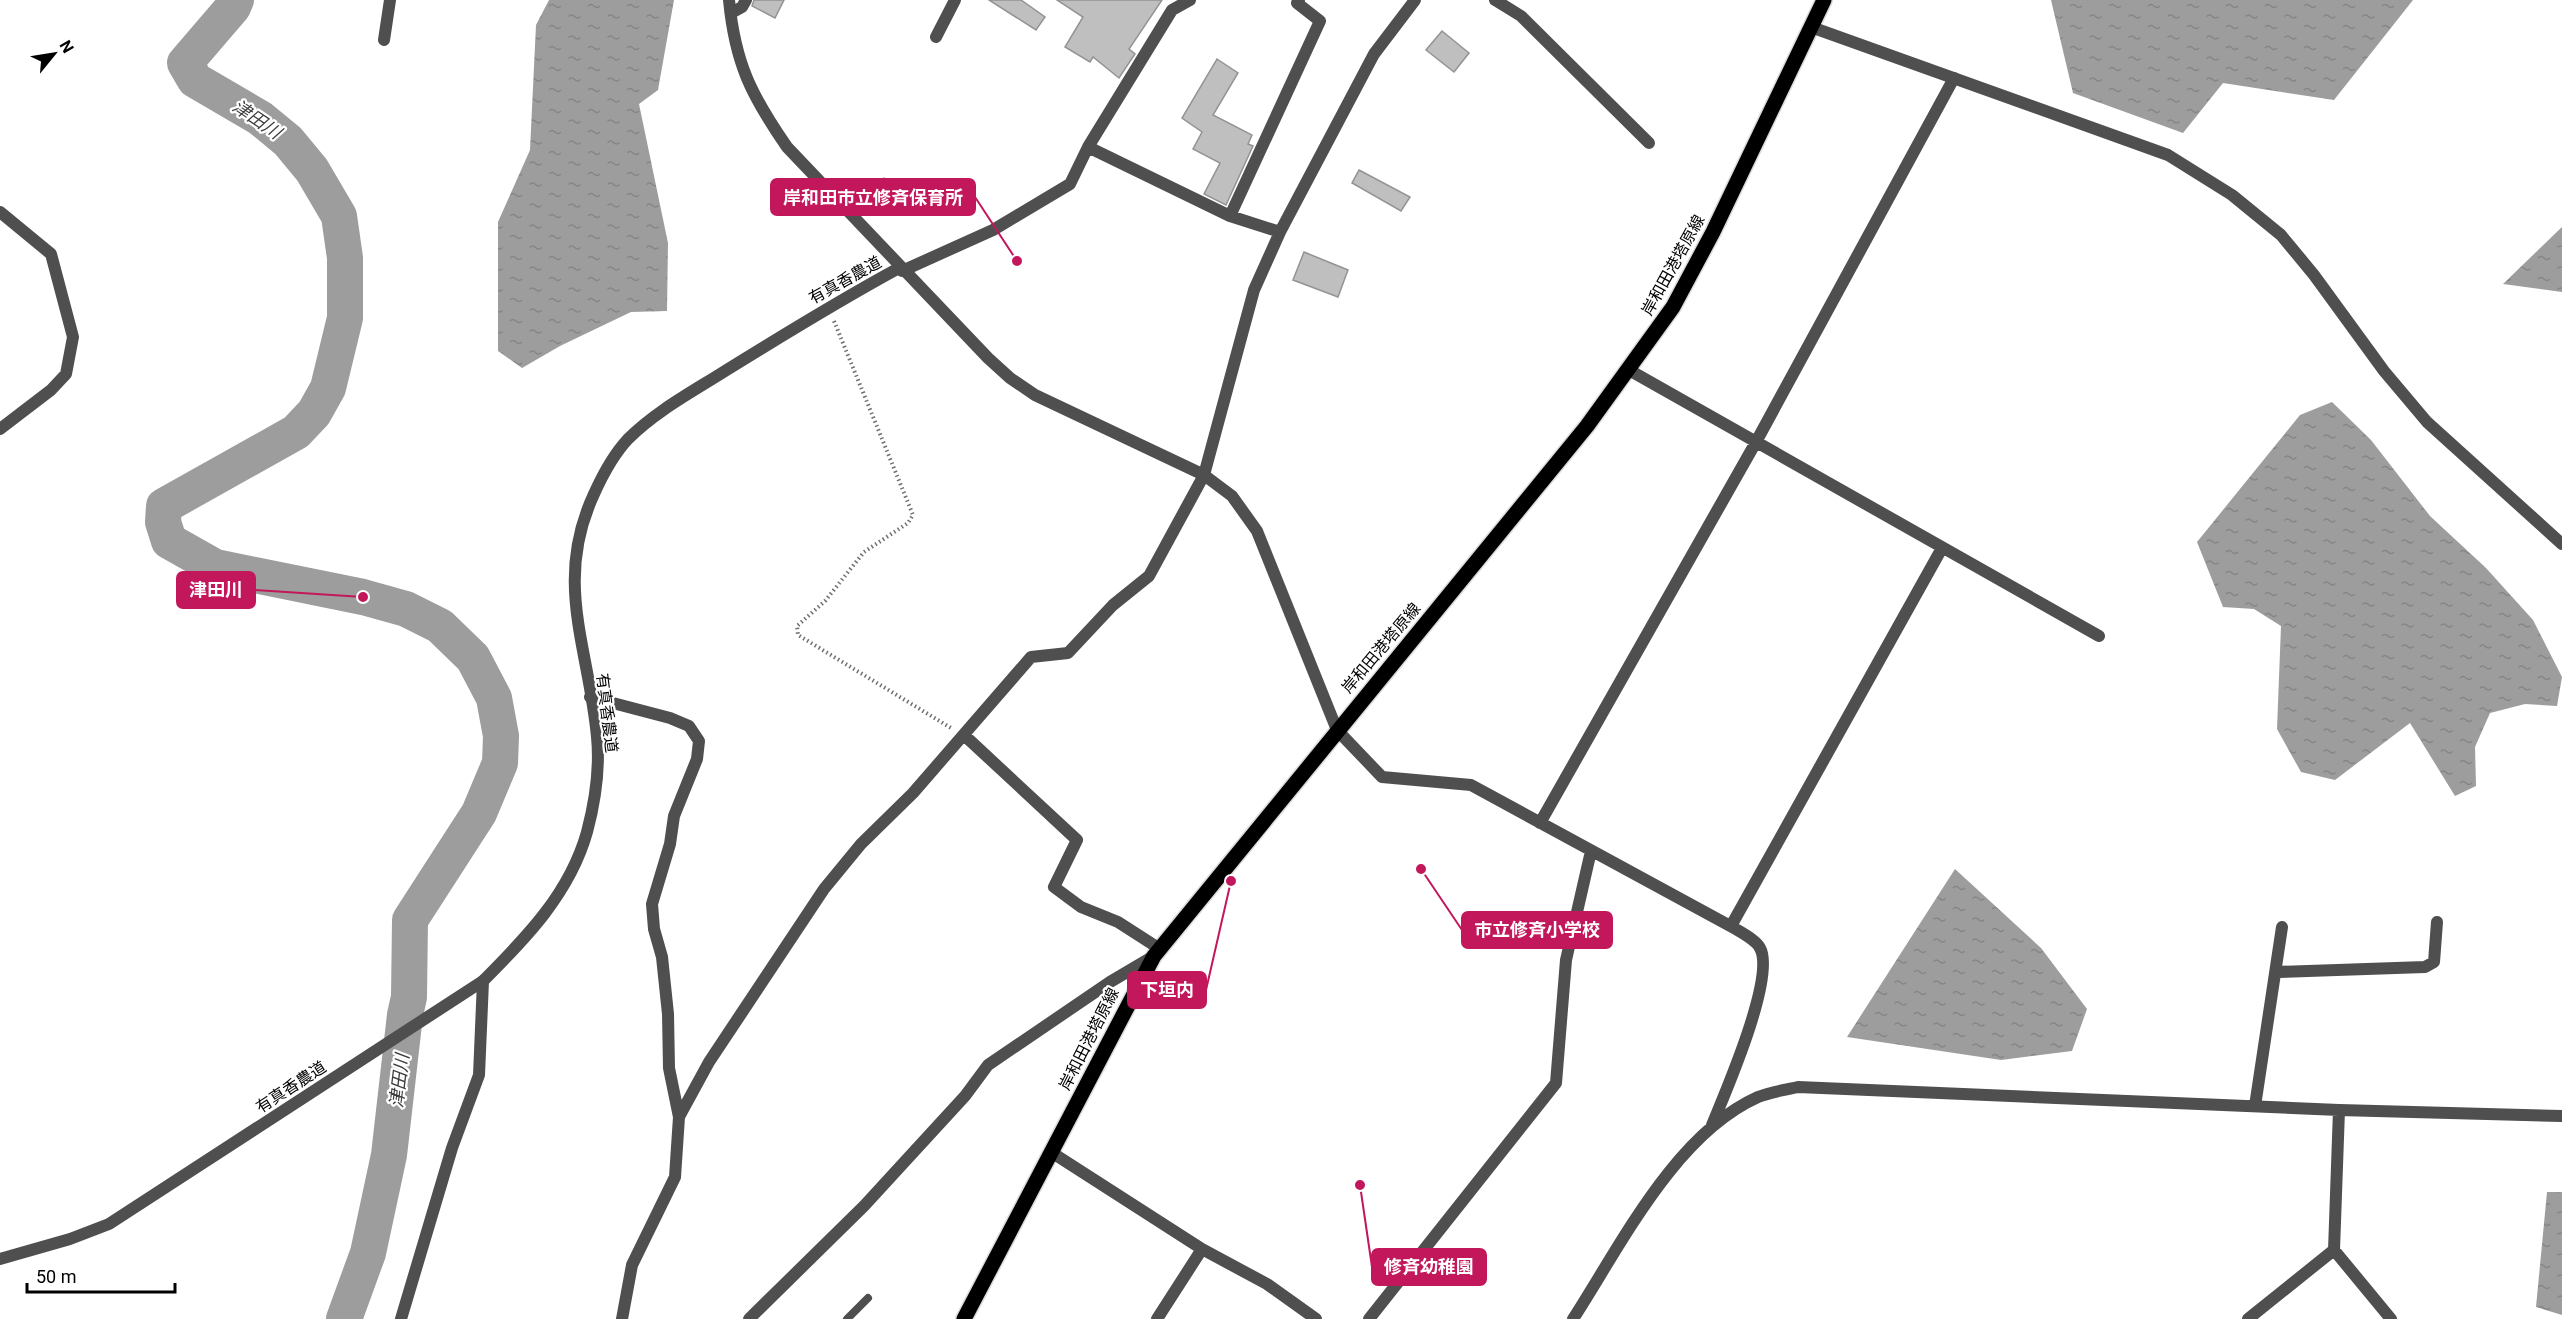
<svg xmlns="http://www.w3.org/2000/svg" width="2562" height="1319" font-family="Roboto,'Noto Sans JP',sans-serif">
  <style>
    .water { fill: url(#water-ripples) }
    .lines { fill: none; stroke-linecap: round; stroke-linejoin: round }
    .river { stroke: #9d9d9d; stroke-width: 36 }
    .building { fill: #bfbfbf; stroke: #939393; stroke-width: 1.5 }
    .primary-casing { stroke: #dbdbdb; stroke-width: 18 }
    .path { stroke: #717171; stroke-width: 4; stroke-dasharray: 1.5 3; stroke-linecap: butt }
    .service { stroke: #4f4f4f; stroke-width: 8 }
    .minor { stroke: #4f4f4f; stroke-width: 12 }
    .tertiary { stroke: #4f4f4f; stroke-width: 12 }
    .primary { stroke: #000; stroke-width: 15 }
    .labels { text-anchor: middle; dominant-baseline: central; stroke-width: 4.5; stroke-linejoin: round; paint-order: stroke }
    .street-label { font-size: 16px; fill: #000; stroke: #fff }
    .water-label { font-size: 18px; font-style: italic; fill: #3e3e3e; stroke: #fff }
    .leader { fill: none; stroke: #c2185b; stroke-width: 2 }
    .callout-dot { fill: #c2185b; stroke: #fff; stroke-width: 2 }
    .callout { fill: #c2185b; stroke: #c2185b; stroke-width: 2 }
    .callout-label { font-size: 18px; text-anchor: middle; font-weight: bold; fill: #fff }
  </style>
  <defs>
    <pattern id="water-ripples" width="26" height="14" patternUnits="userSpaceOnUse" patternTransform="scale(1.5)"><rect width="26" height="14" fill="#9d9d9d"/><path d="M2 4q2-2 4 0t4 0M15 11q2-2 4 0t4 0" fill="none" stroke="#858585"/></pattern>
  </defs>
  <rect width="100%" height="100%" fill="#fff"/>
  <path class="water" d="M549 0H674L658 90 639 104 668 243 667 311 631 312 560 346 522 368 498 351V222L530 150 536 25Z
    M2051 0H2413L2334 100 2223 83 2183 133 2073 93Z
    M2562 227V292L2503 284Z
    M2332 402 2371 440 2430 516 2486 568 2533 620 2562 677 2557 706 2525 704 2490 713 2475 747 2476 786 2455 796 2410 723 2335 780 2301 772 2277 729 2281 626 2254 609 2223 607 2197 542 2300 415Z
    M1955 869 2041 948 2087 1009 2072 1051 2001 1060 1847 1037Z
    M2547 1192H2562V1315L2536 1307Z"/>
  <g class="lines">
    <path class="river" d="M236 0 233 7 185 63 195 80 260 118 288 141 312 170 339 216 345 258V318L328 388 314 413 296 432 164 506 163 522 169 541 215 567 363 597 406 609 440 626 473 658 494 698 501 736 500 763 479 813 410 920 409 997 405 1015 389 1155 368 1253 344 1319"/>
  </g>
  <path class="building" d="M754 0H784L775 18 752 6Z
    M989 0H1021L1045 17 1036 30Z
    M1057 0H1162L1129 49 1135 54 1119 78 1093 57 1090 62 1065 47 1083 17Z
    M1442 31 1469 53 1454 72 1426 50Z
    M1217 59 1238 73 1213 115 1252 135 1248 144 1253 146 1226 205 1204 194 1220 163 1193 149 1202 132 1182 118Z
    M1359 170 1410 197 1401 211 1352 183Z
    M884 178 898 189 880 212 866 201Z
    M1304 252 1348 270 1338 297 1293 280Z"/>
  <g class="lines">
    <defs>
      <path id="primary" d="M964 1319 1154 956 1587 426 1673 307 1713 232 1824 0"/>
    </defs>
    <use href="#primary" class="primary-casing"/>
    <path class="path" d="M834 321 913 515 908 523 864 552 825 601 797 626 798 635 951 728"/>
    <path class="service" d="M847 1319 868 1298"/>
    <path class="minor" d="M1495 0 1521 16 1649 143
      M731 13 742 7 746 0
      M936 37 955 0
      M384 40 390 0
      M1088 147 1230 216 1280 232
      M0 212 51 254 73 337 66 374 51 390 0 429
      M1230 216 1320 21 1297 3 1299 0
      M902 271 993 230 1070 184 1088 147 1172 10 1190 0
      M1629 370 2099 636
      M590 697 670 718 689 726 699 741 697 759 674 816 670 844 652 904 654 929 662 957 668 1014 669 1068 679 1117
      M1337 730 1382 777 1471 785 1734 928C1742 933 1756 940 1760 948 1776 977 1725 1093 1712 1125
      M964 735 1077 840 1054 887 1081 907 1118 922 1160 949
      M1540 823 1756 442 1954 78
      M1731 926 1942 548
      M2277 972 2425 967 2434 962 2437 922
      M2255 1106 2282 927
      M2339 1110 2334 1250 2391 1319
      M1051 1152 1202 1249 1267 1284 1316 1319
      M401 1319 452 1148 479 1075 483 981
      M622 1319 632 1265 675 1177 679 1117 709 1062 824 889 861 844 913 793 1031 657 1068 653 1113 605 1149 576 1204 475 1254 290 1280 232 1374 54 1415 0
      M749 1319 864 1206 965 1096 988 1065 1110 982 1154 956
      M1157 1319 1202 1249
      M1369 1319 1556 1083 1566 960 1591 851
      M1573 1319C1621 1245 1675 1134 1758 1097 1770 1092 1785 1090 1798 1087L2339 1110 2562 1116
      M2248 1319 2334 1250"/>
    <path class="tertiary" d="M729 0C735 63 751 95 787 147L988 358 1010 378 1035 395 1204 475 1232 496 1257 531 1337 730
      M1811 27 2168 155 2232 195 2281 235 2314 275 2384 371 2427 422 2562 544
      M0 1259 70 1239 109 1224 483 981C526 938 570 893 587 832 595 802 600 768 597 737 589 648 553 582 594 494 603 474 613 455 628 439 656 411 692 392 725 371 783 335 840 300 899 268"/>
    <use href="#primary" class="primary"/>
  </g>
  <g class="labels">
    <g class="street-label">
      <text transform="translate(1673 265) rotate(-61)">岸和田港塔原線</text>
      <text transform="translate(845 280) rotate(-29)">有真香農道</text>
      <text transform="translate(1381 648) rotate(-50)">岸和田港塔原線</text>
      <text transform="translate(607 713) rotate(83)">有真香農道</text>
      <text transform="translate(1089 1039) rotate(-63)">岸和田港塔原線</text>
      <text transform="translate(291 1087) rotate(-33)">有真香農道</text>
    </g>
    <g class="water-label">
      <text transform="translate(257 119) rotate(34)">津田川</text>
      <text transform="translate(399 1081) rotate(-83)">津田川</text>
    </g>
  </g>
  <path class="leader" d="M1017 261L975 197M363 597L255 590M1421 869L1462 930M1231 881L1206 990M1360 1185L1372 1267"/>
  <g class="callout-dot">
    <circle cx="1017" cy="261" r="6"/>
    <circle cx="363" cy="597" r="6"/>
    <circle cx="1421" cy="869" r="6"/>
    <circle cx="1231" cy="881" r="6"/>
    <circle cx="1360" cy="1185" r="6"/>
  </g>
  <g class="callout">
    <rect x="771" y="179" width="204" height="36" rx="6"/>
    <rect x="177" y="572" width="78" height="36" rx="6"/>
    <rect x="1462" y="912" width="150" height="36" rx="6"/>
    <rect x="1128" y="972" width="78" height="36" rx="6"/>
    <rect x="1372" y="1249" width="114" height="36" rx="6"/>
  </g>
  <g class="callout-label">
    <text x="873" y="204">岸和田市立修斉保育所</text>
    <text x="216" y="596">津田川</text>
    <text x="1537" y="936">市立修斉小学校</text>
    <text x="1167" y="996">下垣内</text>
    <text x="1429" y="1273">修斉幼稚園</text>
  </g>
  <g transform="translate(54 54) rotate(60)" stroke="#ffffff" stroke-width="4.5" paint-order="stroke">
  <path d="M0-4.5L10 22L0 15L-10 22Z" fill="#000000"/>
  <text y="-9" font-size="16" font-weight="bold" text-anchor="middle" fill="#000000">N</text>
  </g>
  <path d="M27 1283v9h148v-9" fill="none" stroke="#000000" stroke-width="3"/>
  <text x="36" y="1283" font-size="18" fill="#000000" stroke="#ffffff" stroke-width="4.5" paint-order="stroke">50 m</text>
</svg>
